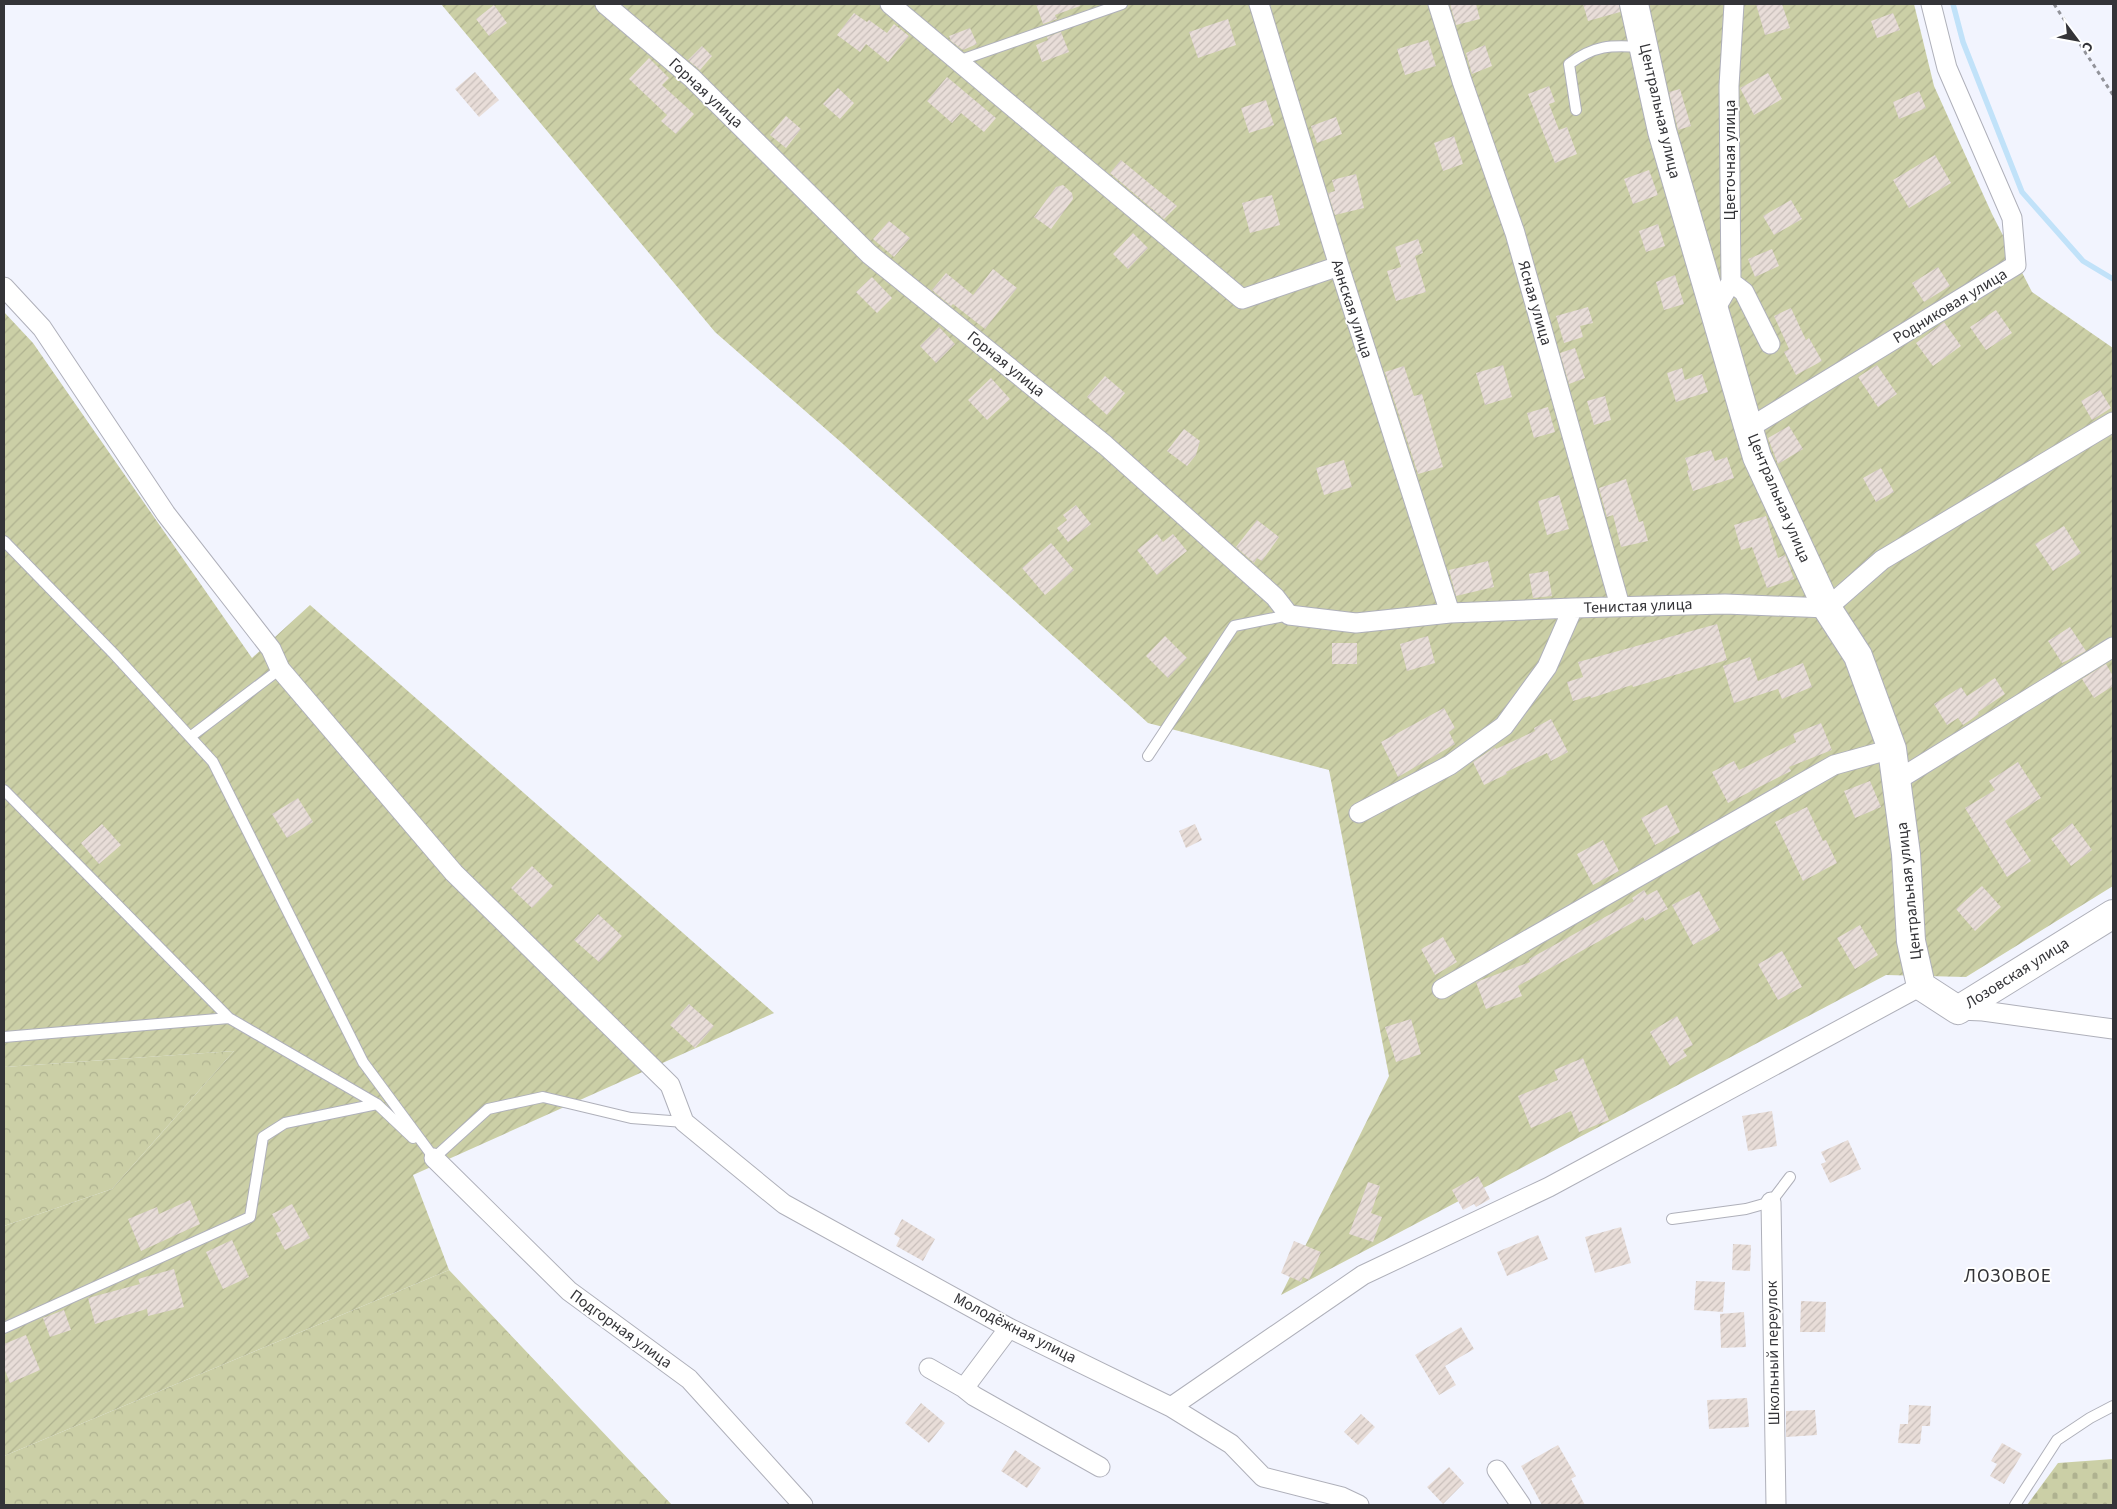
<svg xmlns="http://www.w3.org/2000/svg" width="2117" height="1509" font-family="'Source Sans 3',sans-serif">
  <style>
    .forest { fill: url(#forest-crowns) }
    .cemetery { fill: url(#cemetery-stones) }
    .garden { fill: url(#garden-furrows) }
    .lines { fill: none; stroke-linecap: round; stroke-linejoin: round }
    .stream { stroke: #c1e2f9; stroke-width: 5.5 }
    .building { fill: url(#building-hatch) }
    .lane-casing { stroke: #afb0ba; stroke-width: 12 }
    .street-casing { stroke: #afb0ba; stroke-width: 21 }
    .secondary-casing { stroke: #afb0ba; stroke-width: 30 }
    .path { stroke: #92939a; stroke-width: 3; stroke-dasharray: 4 4; stroke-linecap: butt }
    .lane { stroke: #fff; stroke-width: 10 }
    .street { stroke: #fff; stroke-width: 19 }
    .secondary { stroke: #fff; stroke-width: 28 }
    .labels { text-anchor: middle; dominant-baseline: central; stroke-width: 4; stroke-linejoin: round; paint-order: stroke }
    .street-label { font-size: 16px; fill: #343438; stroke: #fff }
    .quarter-label { font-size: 19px; letter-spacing: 1px; fill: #343438; stroke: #fff }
  </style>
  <defs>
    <pattern id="forest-crowns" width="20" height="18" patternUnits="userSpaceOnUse" patternTransform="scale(1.25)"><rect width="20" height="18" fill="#cbcfa6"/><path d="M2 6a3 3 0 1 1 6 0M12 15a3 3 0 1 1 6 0" fill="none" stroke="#afb290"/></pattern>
    <pattern id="cemetery-stones" width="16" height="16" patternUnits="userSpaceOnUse" patternTransform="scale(1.25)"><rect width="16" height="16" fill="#cbcfa6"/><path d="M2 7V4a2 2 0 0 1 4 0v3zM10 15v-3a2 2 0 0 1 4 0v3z" fill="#afb290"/></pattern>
    <pattern id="garden-furrows" width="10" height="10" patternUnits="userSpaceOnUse" patternTransform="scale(1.25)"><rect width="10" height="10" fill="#cbcfa6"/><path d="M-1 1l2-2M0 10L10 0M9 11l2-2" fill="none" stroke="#afb290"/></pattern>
    <pattern id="building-hatch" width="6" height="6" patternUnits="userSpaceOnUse" patternTransform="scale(1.25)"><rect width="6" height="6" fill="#e8ddd8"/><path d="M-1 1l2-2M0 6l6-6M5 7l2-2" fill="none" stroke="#c8beba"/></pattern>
  </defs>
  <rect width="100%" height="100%" fill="#f2f4fe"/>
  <path class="forest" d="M234 1051 112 1189 4 1226V1067Z
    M449 1270 672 1505H4V1456Z"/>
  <path class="cemetery" d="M2113 1459V1505H2027L2058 1463Z"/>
  <path class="garden" d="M441 4H1914L1934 86 1992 214 2032 292 2113 348V886L1966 977 1886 975 1281 1295 1389 1076 1329 770 1148 723 843 444 715 332Z
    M4 312 33 343 252 658 310 605 774 1013 413 1175 449 1270 4 1456V1226L112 1189 234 1051 4 1067Z"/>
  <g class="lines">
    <path class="stream" d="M1953 4 1963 42 2022 192 2083 261 2113 279"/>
  </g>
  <path class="building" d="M1036 4H1079L1080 6 1055 15 1057 19 1043 24Z
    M1450 4H1476L1480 19 1456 25Z
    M1583 4H1619L1620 12 1588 21Z
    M1756 4H1782L1790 28 1765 35Z
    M494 5 507 23 489 36 476 19Z
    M854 13 867 22 869 20 887 33 894 24 909 36 888 62 866 44 860 52 837 35Z
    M1893 13 1900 30 1877 38 1871 21Z
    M1228 19 1236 45 1198 58 1189 32Z
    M970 28 977 44 963 50 951 41 949 36Z
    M1061 32 1069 52 1042 62 1036 45 1048 40 1047 37Z
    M1428 40 1436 66 1405 75 1397 49Z
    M1485 45 1492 66 1472 74 1466 53Z
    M702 46 712 56 700 70 688 60Z
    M649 58 669 78 662 85 694 114 676 134 661 121 667 115 629 79Z
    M475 72 499 100 479 117 455 89Z
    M1768 73 1782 99 1754 115 1740 88Z
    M947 77 996 118 984 132 961 113 952 123 927 101Z
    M1549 86 1555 102 1549 104 1559 130 1567 127 1577 154 1555 163 1528 94Z
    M838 88 854 103 840 119 823 104Z
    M1680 89 1691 126 1678 130 1669 92Z
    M1919 91 1926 108 1899 119 1893 102Z
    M1266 100 1274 125 1249 133 1241 108Z
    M786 116 801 129 786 148 770 135Z
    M1336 117 1342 134 1317 143 1311 126Z
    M1454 136 1463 164 1443 171 1434 143Z
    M1935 155 1951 183 1909 208 1893 180Z
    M1121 160 1177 206 1164 219 1110 173Z
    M1649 170 1658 195 1633 204 1624 179Z
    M1356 174 1364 208 1335 215 1328 193 1335 191 1332 180Z
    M1063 185 1072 193 1073 199 1051 229 1034 217 1056 187Z
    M1272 195 1280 225 1250 233 1242 203Z
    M1791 200 1802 219 1774 235 1763 216Z
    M889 221 910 238 894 257 873 239Z
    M1658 224 1665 246 1646 252 1639 231Z
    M1133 233 1148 248 1128 269 1113 254Z
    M1418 239 1423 253 1415 256 1426 292 1396 301 1387 271 1401 267 1395 247Z
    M1772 249 1779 266 1755 277 1748 259Z
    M1938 267 1950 286 1924 302 1912 283Z
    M993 269 1017 288 985 329 953 304 951 306 932 290 946 273 973 295Z
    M1675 275 1684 304 1664 310 1656 282Z
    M872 277 892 298 877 313 856 292Z
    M1588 307 1593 323 1580 326 1583 337 1564 343 1556 316Z
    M1791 308 1806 340 1809 338 1822 361 1796 375 1784 352 1789 349 1774 316Z
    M1996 310 2012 333 1986 350 1970 327Z
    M1944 322 1961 346 1933 366 1916 343Z
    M939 327 955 344 936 363 920 346Z
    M1575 348 1585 378 1569 384 1560 353Z
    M1503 365 1512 397 1485 405 1476 373Z
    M1877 365 1897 394 1878 407 1858 377Z
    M1404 366 1414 396 1422 394 1443 467 1418 474 1385 372Z
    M1682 368 1685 380 1702 374 1708 392 1676 402 1667 373Z
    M1105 376 1125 393 1107 415 1087 397Z
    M991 378 1010 399 987 420 968 400Z
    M2100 390 2111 408 2092 420 2081 401Z
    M1605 396 1611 420 1594 425 1587 401Z
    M1548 407 1555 432 1534 438 1527 413Z
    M1789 426 1803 449 1778 464 1768 438Z
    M1184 429 1200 441 1196 455 1187 466 1167 451Z
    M1711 450 1715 461 1727 457 1734 478 1693 491 1687 471 1689 470 1685 458Z
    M1344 460 1352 487 1324 495 1316 468Z
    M1881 468 1894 492 1876 502 1863 478Z
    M1626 479 1639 522 1643 521 1648 541 1621 547 1613 515 1607 517 1599 488Z
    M1559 495 1569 529 1547 535 1538 501Z
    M1076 505 1091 524 1068 542 1057 528 1067 520 1063 515Z
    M1766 516 1778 558 1785 555 1794 579 1767 588 1752 547 1741 550 1734 525Z
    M1257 520 1279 537 1262 561 1257 558 1254 563 1236 547Z
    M2064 526 2081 553 2053 571 2035 544Z
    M1157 534 1163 542 1173 534 1187 551 1157 575 1137 550Z
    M1051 543 1074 570 1045 595 1022 568Z
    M1488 561 1494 587 1456 596 1449 570Z
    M1548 571 1552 596 1533 598 1529 574Z
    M1717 624 1727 660 1633 687 1632 685 1591 698 1590 696 1573 701 1567 682 1583 677 1578 662Z
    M2070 627 2086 651 2062 663 2048 641Z
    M1165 636 1187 658 1168 678 1146 656Z
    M1428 636 1435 663 1407 671 1400 644Z
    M1332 643H1357V664H1332Z
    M1750 657 1758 681 1803 663 1812 687 1782 699 1778 689 1734 703 1723 666Z
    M2106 664 2113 676V686L2094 698 2082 679Z
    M1995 678 2005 694 1978 712 1979 714 1963 725 1958 718 1947 725 1934 704 1961 687 1967 696Z
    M1444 708 1455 728 1449 732 1455 744 1398 777 1381 742Z
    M1551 719 1568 752 1551 761 1547 753 1506 772 1507 774 1484 785 1473 762 1495 747 1496 749 1535 731 1534 728Z
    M1821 723 1832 750 1789 767 1791 771 1728 803 1712 772 1734 761 1739 770 1796 742 1793 734Z
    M2018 762 2041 798 2005 821 2031 861 2007 877 1965 808 1995 790 1989 781Z
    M1870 781 1881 807 1855 818 1844 791Z
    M298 798 313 822 287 838 272 814Z
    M1667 805 1680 832 1655 845 1641 818Z
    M1807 807 1823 841 1826 840 1837 863 1803 881 1775 822Z
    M2072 823 2092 850 2071 866 2051 839Z
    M102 824 121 845 99 864 81 843Z
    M1195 824 1202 840 1186 848 1179 831Z
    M1603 840 1619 871 1593 885 1577 854Z
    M532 866 553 886 532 908 511 888Z
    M1982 886 2001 907 1975 931 1956 909Z
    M1644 890 1647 895 1657 890 1668 909 1645 921 1643 917 1518 986 1522 996 1486 1009 1476 982 1530 962 1529 959 1634 901 1632 898Z
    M1699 891 1720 930 1693 945 1672 905Z
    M598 914 622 936 599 962 574 940Z
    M1860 925 1878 955 1855 969 1837 938Z
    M1443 937 1457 962 1435 975 1421 949Z
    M1782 951 1802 987 1778 1000 1758 964Z
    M689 1004 714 1026 695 1048 670 1025Z
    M1677 1016 1693 1045 1683 1050 1687 1056 1670 1066 1650 1032Z
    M1411 1019 1421 1054 1396 1062 1385 1027Z
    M1583 1058 1609 1120 1579 1132 1571 1111 1531 1128 1518 1096 1558 1080 1554 1070Z
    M1772 1111 1777 1146 1748 1151 1742 1116Z
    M1848 1140 1861 1169 1830 1183 1821 1164 1826 1162 1821 1152Z
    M1478 1176 1490 1199 1476 1207 1474 1204 1463 1210 1452 1190Z
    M1368 1182 1380 1186 1371 1213 1382 1217 1373 1242 1349 1234Z
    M190 1200 200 1224 141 1251 128 1219 157 1207 159 1214Z
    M292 1204 310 1238 285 1250 276 1233 281 1231 272 1214Z
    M902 1219 935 1239 923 1261 896 1246 900 1238 894 1234Z
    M1621 1227 1631 1263 1595 1273 1585 1237Z
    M1538 1235 1548 1259 1507 1276 1497 1252Z
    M232 1240 249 1277 223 1289 206 1252Z
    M1294 1241 1321 1252 1309 1280 1303 1277 1301 1282 1281 1273Z
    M1733 1244 1751 1245 1750 1271 1732 1270Z
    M174 1269 184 1307 148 1316 147 1309 95 1324 88 1298 140 1284 138 1279Z
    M1696 1281 1725 1282 1723 1312 1694 1310Z
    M1801 1301 1826 1302 1825 1332H1800Z
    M64 1310 71 1330 50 1337 43 1318Z
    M1744 1312 1746 1347 1721 1348 1720 1314Z
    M1461 1327 1474 1349 1445 1366 1456 1385 1439 1395 1415 1355Z
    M26 1335 40 1370 10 1383 4 1368V1344Z
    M1747 1398 1749 1427 1709 1429 1707 1400Z
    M921 1403 945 1423 929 1443 905 1423Z
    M1909 1405 1931 1406 1930 1426H1922L1920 1444 1898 1443 1900 1424H1908Z
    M1815 1410 1817 1435 1786 1437V1411Z
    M1361 1414 1375 1427 1358 1445 1344 1432Z
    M2002 1443 2022 1454 2004 1484 1990 1476 1997 1464 1991 1461Z
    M1558 1445 1576 1476 1571 1479 1585 1505H1542L1521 1466Z
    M1015 1450 1041 1468 1027 1488 1001 1471Z
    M1449 1467 1464 1483 1443 1504 1427 1487Z"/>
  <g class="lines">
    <defs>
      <path id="lane" d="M958 61 1122 4
        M1576 110 1569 64C1595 45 1610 45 1641 47
        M4 541 114 654 213 762 363 1062 434 1158
        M190 737 280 669
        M1148 756 1234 626 1289 615
        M4 790 229 1018
        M4 1037 229 1018 377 1104
        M434 1158 488 1109 543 1097 631 1118 684 1122
        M1672 1219 1746 1209 1771 1202 1790 1177
        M4 1328 250 1217 263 1137 285 1123 377 1104 413 1138
        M2015 1505 2057 1440 2090 1418 2113 1406"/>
      <path id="street" d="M605 4 692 78 869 254 1105 445 1275 597 1289 615 1356 623 1450 613 1573 608 1725 604 1827 608 1882 560 2113 422
        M890 4 1242 299 1339 266
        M1259 4 1339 266 1450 613
        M1438 4 1462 81 1515 233 1620 606
        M1731 282 1744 292 1770 344
        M4 287 42 328 166 514 271 649 280 669 454 873 670 1085 684 1122 784 1204 1009 1328 1171 1407 1231 1444 1263 1477 1342 1497 1359 1505
        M1714 311 1731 282 1729 86 1734 4
        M1749 428 2016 265 2012 218 1947 68 1931 4
        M1896 781 2113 647
        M1359 813 1450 765 1504 726 1547 667 1573 608
        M1442 989 1834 765 1892 749
        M1958 1010 1983 1011 2113 1029
        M434 1158 569 1291 689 1379 803 1505
        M1771 1202 1776 1505
        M929 1368 964 1388 1009 1328
        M964 1388 974 1396 1100 1467
        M1171 1407 1363 1275 1549 1187 1921 986
        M1497 1470 1521 1505"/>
      <path id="secondary" d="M1634 4 1662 131 1757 457 1827 608 1858 656 1892 749 1906 854 1911 941 1921 986 1958 1010 2113 914"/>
    </defs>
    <use href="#lane" class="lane-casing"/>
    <use href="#street" class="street-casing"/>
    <use href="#secondary" class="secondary-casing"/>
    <path class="path" d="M2054 4 2113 95"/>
    <use href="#lane" class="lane"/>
    <use href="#street" class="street"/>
    <use href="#secondary" class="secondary"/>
  </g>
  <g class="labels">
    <g class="street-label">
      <text transform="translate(706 93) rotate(43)">Горная улица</text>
      <text transform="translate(1660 111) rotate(77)">Центральная улица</text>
      <text transform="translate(1730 160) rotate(-90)">Цветочная улица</text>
      <text transform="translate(1535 303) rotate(74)">Ясная улица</text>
      <text transform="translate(1950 306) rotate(-31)">Родниковая улица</text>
      <text transform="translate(1352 309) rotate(72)">Аянская улица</text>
      <text transform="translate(1006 364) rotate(39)">Горная улица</text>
      <text transform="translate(1779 498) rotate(67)">Центральная улица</text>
      <text transform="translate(1638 606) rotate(-2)">Тенистая улица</text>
      <text transform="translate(1909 891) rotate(-96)">Центральная улица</text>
      <text transform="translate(2017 973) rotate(-32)">Лозовская улица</text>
      <text transform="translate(1015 1328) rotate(27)">Молодёжная улица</text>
      <text transform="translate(621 1329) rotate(36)">Подгорная улица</text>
      <text transform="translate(1773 1353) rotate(-91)">Школьный переулок</text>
    </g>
    <g class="quarter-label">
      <text x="2008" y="1276">ЛОЗОВОЕ</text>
    </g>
  </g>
  <rect width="2117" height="1509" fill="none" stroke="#343438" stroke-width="10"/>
  <g transform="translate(2077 40) rotate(122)" stroke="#ffffff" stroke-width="4" paint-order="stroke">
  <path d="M0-4L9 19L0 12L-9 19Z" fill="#343438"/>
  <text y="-8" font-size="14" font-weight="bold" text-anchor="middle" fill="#343438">С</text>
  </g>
</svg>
